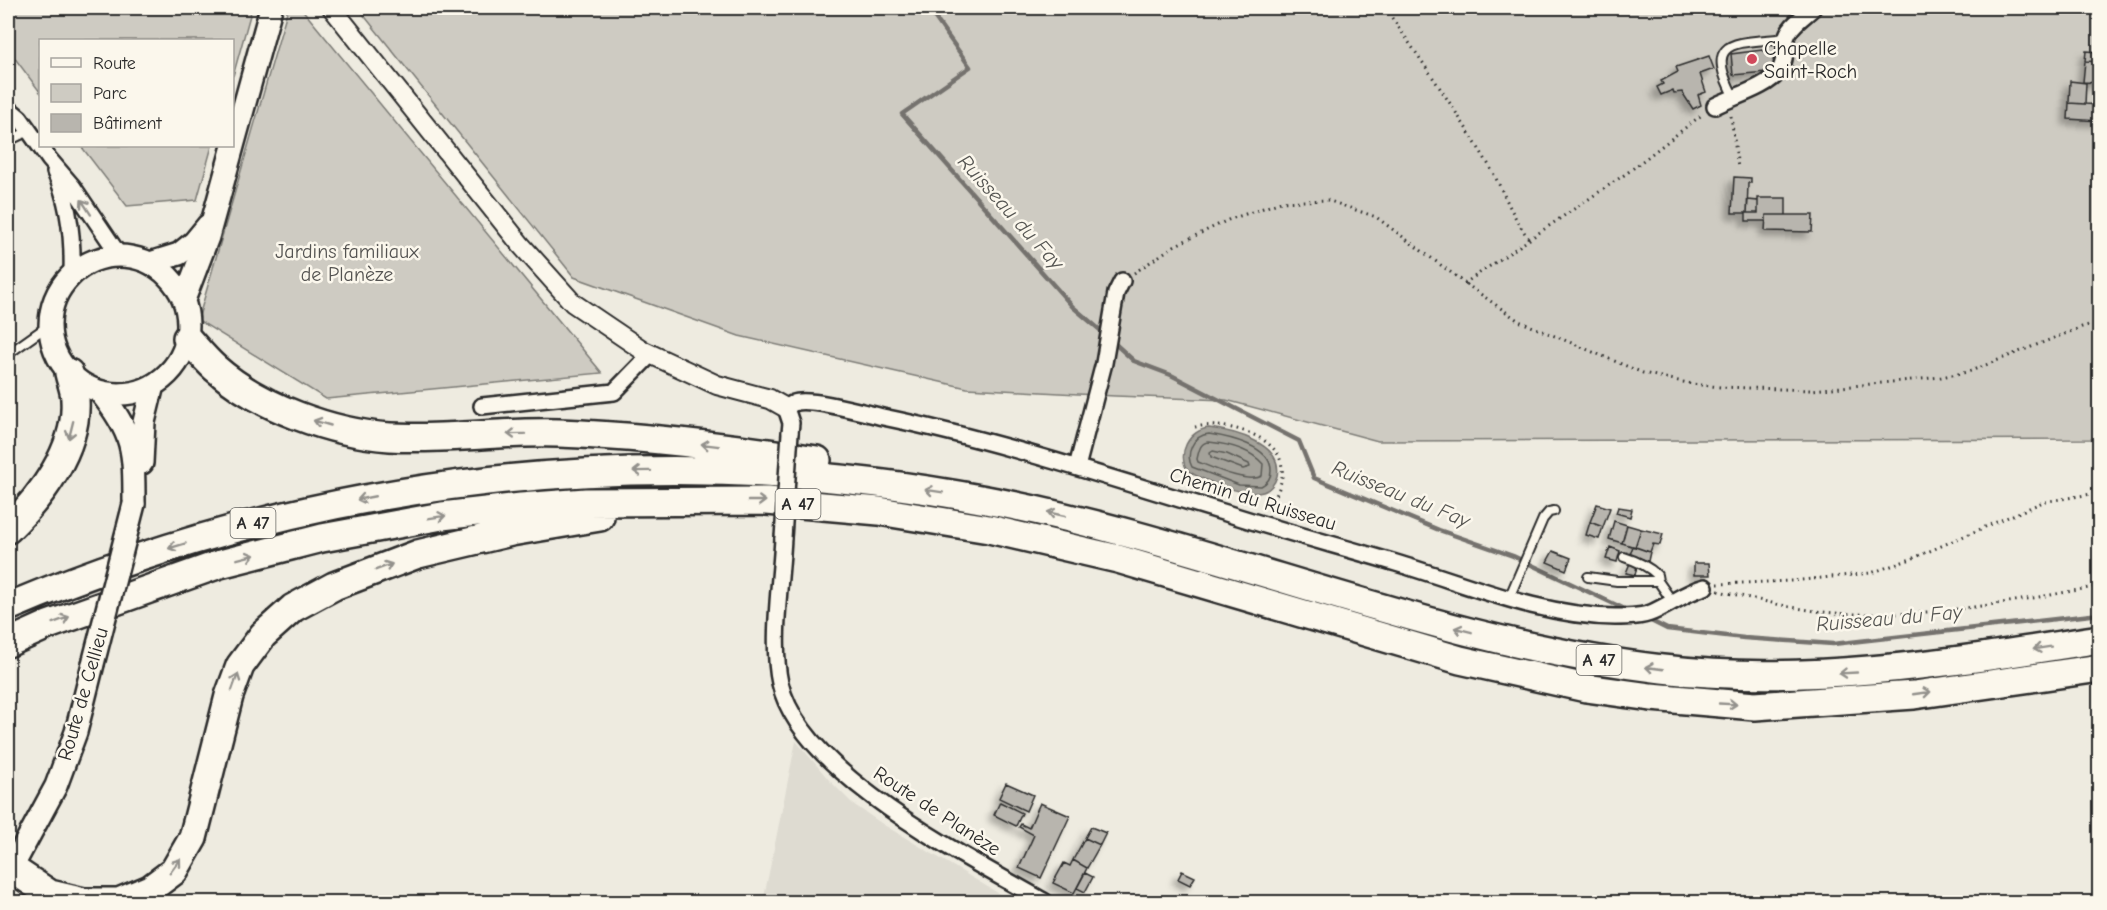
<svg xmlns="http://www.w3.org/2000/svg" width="2107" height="910" font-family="'Comic Neue',sans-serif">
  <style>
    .built { fill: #dedbd1 }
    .green { fill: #cecbc2; stroke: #7c7b76; stroke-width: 1.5 }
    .water { fill: #a4a29a; stroke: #74726e; stroke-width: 1.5 }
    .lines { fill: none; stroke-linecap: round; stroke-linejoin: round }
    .shore { stroke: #5b5b57; stroke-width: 1.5 }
    .stream { stroke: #74726e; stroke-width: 4.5 }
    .building { fill: #b8b5ae; stroke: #2b2b2b; stroke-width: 1.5; filter: url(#shadow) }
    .service-casing { stroke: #2b2b2b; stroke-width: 12 }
    .minor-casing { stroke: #2b2b2b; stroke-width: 20 }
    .tertiary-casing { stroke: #2b2b2b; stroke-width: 22 }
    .secondary-casing { stroke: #2b2b2b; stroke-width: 26 }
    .motorway-casing { stroke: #2b2b2b; stroke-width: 32 }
    .path { stroke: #2b2b2b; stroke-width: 3; stroke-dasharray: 1.5 4.5; stroke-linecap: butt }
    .service { stroke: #fbf7ec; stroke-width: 8 }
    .minor { stroke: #fbf7ec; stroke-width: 15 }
    .tertiary { stroke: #fbf7ec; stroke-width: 18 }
    .secondary { stroke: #fbf7ec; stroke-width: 21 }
    .motorway { stroke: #fbf7ec; stroke-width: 27 }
    .minor-bridge-casing { stroke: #2b2b2b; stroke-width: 20; stroke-linecap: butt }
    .secondary-bridge-casing { stroke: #2b2b2b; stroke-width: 26; stroke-linecap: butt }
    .minor-bridge { stroke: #fbf7ec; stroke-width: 15 }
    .secondary-bridge { stroke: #fbf7ec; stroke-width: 21 }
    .oneway { stroke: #93918c }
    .poi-dot { fill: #d1495b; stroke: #fbf7ec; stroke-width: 2 }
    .labels { text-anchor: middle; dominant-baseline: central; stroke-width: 5; stroke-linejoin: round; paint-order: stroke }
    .shield { fill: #fbf7ec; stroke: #696865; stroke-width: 1.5 }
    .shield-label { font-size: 18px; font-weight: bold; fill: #2b2b2b }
    .poi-label { font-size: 20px; fill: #2b2b2b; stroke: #fbf7ec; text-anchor: start }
    .park-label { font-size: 20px; fill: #545351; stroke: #fbf7ec }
    .street-label { font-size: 20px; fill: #2b2b2b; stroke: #fbf7ec }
    .water-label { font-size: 21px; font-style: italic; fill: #555552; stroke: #fbf7ec }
  </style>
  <defs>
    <filter id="shadow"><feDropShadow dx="-5.5" dy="5.5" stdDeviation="3" flood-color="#0004"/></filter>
  </defs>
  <rect width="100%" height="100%" fill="#eeebe0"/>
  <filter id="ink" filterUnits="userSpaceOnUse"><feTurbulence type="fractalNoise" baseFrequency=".0167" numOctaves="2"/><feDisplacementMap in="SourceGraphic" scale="12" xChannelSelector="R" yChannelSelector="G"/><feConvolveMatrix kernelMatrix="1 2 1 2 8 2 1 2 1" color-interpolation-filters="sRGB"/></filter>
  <g filter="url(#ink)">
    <path class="built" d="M796 741 830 781 853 804 884 825 1013 902H763Z"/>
    <path class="green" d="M8 8H252L233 76 232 40H40V92L8 49Z
      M288 8H301L602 373 326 399 198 320Z
      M358 8H2099V439L1378 441 1226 400 1115 396 967 388 739 336 574 277Z
      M81 146H212L197 200 127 206Z"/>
    <path class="water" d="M1209 428C1233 431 1284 443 1277 476 1275 483 1270 490 1263 492 1245 497 1204 481 1188 471 1176 454 1189 430 1209 428Z"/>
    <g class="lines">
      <path class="shore" d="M1209 434C1228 437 1272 446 1271 471 1271 479 1267 483 1261 486L1239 485 1192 467C1185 454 1193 435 1209 434Z
        M1209 442C1228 444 1250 449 1263 464L1262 476C1248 484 1213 468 1198 462L1197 459C1199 451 1200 442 1209 442Z
        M1213 451 1227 454 1249 464 1250 467 1243 469 1211 457 1210 453Z"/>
      <path class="stream" d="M928 8 970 67 902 114 1073 307 1106 335
        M1112 341 1134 361 1171 375 1299 441 1314 478 1439 530 1513 556 1631 612
        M1647 619 1667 629 1744 638 1833 644 2100 614"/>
    </g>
    <path class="building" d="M1762 50 1772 55 1774 64 1766 72 1733 75 1731 54Z
      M2086 51 2100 52V62L2085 61Z
      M1709 56 1714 69 1700 74 1706 92 1698 95 1701 105 1693 109 1682 92 1674 93 1673 90 1661 95 1657 87 1663 84 1661 81 1678 72 1676 67Z
      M2085 61 2100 62V83L2083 82Z
      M2070 81 2086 83 2085 104 2069 103Z
      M2069 103 2100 105V121L2068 119Z
      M1734 177 1751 178V183H1748L1747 213H1732Z
      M1758 198H1786V215H1766V221H1746V213H1758Z
      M1748 200 1758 201V213H1747Z
      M1766 215H1813L1812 232 1765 231Z
      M1597 504 1610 508 1603 527 1590 522Z
      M1618 507 1632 509 1630 517 1616 513Z
      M1614 521 1627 525 1622 543 1609 539Z
      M1590 522 1603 527 1599 539 1586 535Z
      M1627 525 1641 529 1635 547 1622 543Z
      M1641 529 1663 534 1660 545 1653 544 1650 552 1635 547Z
      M1633 546 1650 552 1648 561 1630 555Z
      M1610 547 1620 551 1617 562 1606 559Z
      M1553 551 1571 558 1566 570 1547 562Z
      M1630 563 1637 566 1635 575 1626 573Z
      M1694 563H1709L1710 575H1694Z
      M1006 783 1033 795 1026 811 999 798Z
      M1000 802 1022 813 1016 826 994 815Z
      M1040 803 1070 816 1041 878 1019 868 1034 835 1019 827 1021 824 1029 828Z
      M1091 827 1106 833 1100 845 1085 838Z
      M1085 838 1100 845 1087 868 1073 860Z
      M1073 860 1087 868 1074 893 1053 883 1064 863 1070 866Z
      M1182 871 1195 877 1190 885 1178 879Z
      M1085 873 1093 877 1085 892 1077 888Z"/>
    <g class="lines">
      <defs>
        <path id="service" d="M1734 97C1701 36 1739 44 1786 38
          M8 141 29 131
          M8 354 49 325
          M1624 557C1637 561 1648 566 1657 575L1658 581 1672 601
          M1588 577 1617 581H1658
          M1509 598 1543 519 1549 512 1554 511"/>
        <path id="minor" d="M1715 106C1732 97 1769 87 1780 70 1786 61 1784 49 1786 39 1788 26 1805 16 1813 8
          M8 108 20 118 49 159 73 187 119 255
          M55 172C70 204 73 239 72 273
          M482 406 614 392 651 354
          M790 433 791 423 786 408C788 407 791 404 794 403 808 397 866 413 883 417 1000 441 1112 479 1226 513 1282 531 1339 546 1396 563 1468 584 1539 616 1615 617 1627 617 1642 617 1653 612 1671 604 1686 592 1705 587
          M1077 467 1104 363 1116 293 1122 281
          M783 538C781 580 771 643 780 683 800 774 969 858 1045 902"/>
        <path id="tertiary" d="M332 8 521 245 573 303 644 351 717 385 770 399 786 408"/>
        <path id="secondary" d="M50 325a69 69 0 1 1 138 0a69 69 0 1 1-138 0Z
          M150 263 179 254 194 242 208 225
          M184 300 208 237 271 8
          M99 391C134 434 134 450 134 504
          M142 463 144 422 153 385
          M8 875 56 786 76 732 93 664"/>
        <path id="motorway" d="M187 338C196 348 205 359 215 368 259 407 332 433 390 437 446 440 503 431 559 433 646 436 731 447 817 460
          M8 529C41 497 78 449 75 400 75 391 71 382 69 373
          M8 607C318 476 654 437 986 500 1214 543 1430 642 1662 669 1809 686 1954 662 2100 639
          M8 643 48 625 220 564 322 538 442 516 521 507 586 502 767 501 879 511 989 529 1118 559 1460 660 1586 688 1651 697 1755 706 1914 695 2100 668
          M8 866 50 894 84 902H119L150 889 174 871 193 838 229 696 240 666 263 635 293 608 334 586 418 554 511 532 600 517"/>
      </defs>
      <use href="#service" class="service-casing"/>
      <use href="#minor" class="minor-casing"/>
      <use href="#tertiary" class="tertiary-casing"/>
      <use href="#secondary" class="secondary-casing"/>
      <use href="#motorway" class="motorway-casing"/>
      <path class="path" d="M1385 8C1420 58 1455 109 1487 162 1502 187 1511 215 1529 239
        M1731 116 1738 168
        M1134 273 1174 246 1228 220 1281 202 1327 200 1376 217 1465 283 1627 173 1703 114
        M1466 284 1519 321 1643 373 1692 384 1720 387 1812 390 1941 377 1968 372 2082 327 2100 322
        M1195 427C1222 421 1280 434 1282 468 1284 483 1274 498 1269 512
        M1718 584 1792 581 1871 573 1911 559 2043 502 2091 494 2100 490
        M1718 591C1757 599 1795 610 1835 613 1924 619 2012 602 2100 586"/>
      <use href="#service" class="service"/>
      <use href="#minor" class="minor"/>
      <use href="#tertiary" class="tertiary"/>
      <use href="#secondary" class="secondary"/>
      <use href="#motorway" class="motorway"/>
      <defs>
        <path id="minor-bridge" d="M783 538 790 433"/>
        <path id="secondary-bridge" d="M93 664 134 504"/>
      </defs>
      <use href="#minor-bridge" class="minor-bridge-casing"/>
      <use href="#secondary-bridge" class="secondary-bridge-casing"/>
      <use href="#minor-bridge" class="minor-bridge"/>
      <use href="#secondary-bridge" class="secondary-bridge"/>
    </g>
    <defs><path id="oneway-shaft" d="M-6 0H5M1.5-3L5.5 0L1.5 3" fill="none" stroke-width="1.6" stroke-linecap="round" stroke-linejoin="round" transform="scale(1.5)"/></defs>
    <g class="oneway">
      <use href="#oneway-shaft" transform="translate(86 207) rotate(-123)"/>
      <use href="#oneway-shaft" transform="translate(322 423) rotate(-164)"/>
      <use href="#oneway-shaft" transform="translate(71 430) rotate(104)"/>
      <use href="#oneway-shaft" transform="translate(516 434) rotate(179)"/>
      <use href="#oneway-shaft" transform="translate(710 445) rotate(-173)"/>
      <use href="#oneway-shaft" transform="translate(642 471) rotate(179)"/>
      <use href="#oneway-shaft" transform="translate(934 491) rotate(-171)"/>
      <use href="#oneway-shaft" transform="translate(366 498) rotate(169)"/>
      <use href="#oneway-shaft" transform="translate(757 501)"/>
      <use href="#oneway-shaft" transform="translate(1056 514) rotate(-167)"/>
      <use href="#oneway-shaft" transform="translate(437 517) rotate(-9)"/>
      <use href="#oneway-shaft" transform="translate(177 546) rotate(163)"/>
      <use href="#oneway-shaft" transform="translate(246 557) rotate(-14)"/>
      <use href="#oneway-shaft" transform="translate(384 567) rotate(-21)"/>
      <use href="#oneway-shaft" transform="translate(61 620) rotate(-20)"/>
      <use href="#oneway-shaft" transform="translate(1463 630) rotate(-166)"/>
      <use href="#oneway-shaft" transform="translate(2042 648) rotate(171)"/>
      <use href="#oneway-shaft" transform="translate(1654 668) rotate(-172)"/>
      <use href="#oneway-shaft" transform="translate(1848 673) rotate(177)"/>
      <use href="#oneway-shaft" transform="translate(235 682) rotate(-70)"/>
      <use href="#oneway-shaft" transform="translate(1922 693) rotate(-8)"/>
      <use href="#oneway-shaft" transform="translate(1728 704) rotate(3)"/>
      <use href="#oneway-shaft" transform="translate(175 866) rotate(-54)"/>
    </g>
  </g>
  <circle class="poi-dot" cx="1752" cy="59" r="6"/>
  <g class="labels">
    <g class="shield">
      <rect x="775.5" y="489" width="45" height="30" rx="4.5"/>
      <rect x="230.5" y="508" width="45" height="30" rx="4.5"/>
      <rect x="1576.5" y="645" width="45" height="30" rx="4.5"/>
    </g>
    <g class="shield-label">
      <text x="798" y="504">A 47</text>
      <text x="253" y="523">A 47</text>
      <text x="1599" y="660">A 47</text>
    </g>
    <g class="poi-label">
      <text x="1764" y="48">Chapelle<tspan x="1764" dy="23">Saint-Roch</tspan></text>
    </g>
    <g class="park-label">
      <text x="347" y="251">Jardins familiaux<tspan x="347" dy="23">de Planèze</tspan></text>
    </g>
    <g class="street-label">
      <text transform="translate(1253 499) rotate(17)">Chemin du Ruisseau</text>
      <text transform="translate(83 694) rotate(-74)">Route de Cellieu</text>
      <text transform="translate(937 811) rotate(33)">Route de Planèze</text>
    </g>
    <g class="water-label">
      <text transform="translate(1011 212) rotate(48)">Ruisseau du Fay</text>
      <text transform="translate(1401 494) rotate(22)">Ruisseau du Fay</text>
      <text transform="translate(1889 618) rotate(-5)">Ruisseau du Fay</text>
    </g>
  </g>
  <rect width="2107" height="910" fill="none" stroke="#fbf7ec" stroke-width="30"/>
  <rect x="15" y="15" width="2077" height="880" fill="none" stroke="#2b2b2b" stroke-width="2" filter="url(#ink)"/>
  <rect x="39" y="39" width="195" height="108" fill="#fbf7ec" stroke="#a8a59f" stroke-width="1.5"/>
  <rect x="51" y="58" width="30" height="9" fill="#fbf7ec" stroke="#a8a59f" stroke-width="1.5"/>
  <text x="93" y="69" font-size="18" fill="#2b2b2b">Route</text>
  <rect x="51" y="84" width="30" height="18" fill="#cecbc2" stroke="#a8a59f" stroke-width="1.5"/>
  <text x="93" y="99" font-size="18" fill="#2b2b2b">Parc</text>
  <rect x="51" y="114" width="30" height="18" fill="#b8b5ae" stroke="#a8a59f" stroke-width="1.5"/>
  <text x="93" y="129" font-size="18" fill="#2b2b2b">Bâtiment</text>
</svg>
